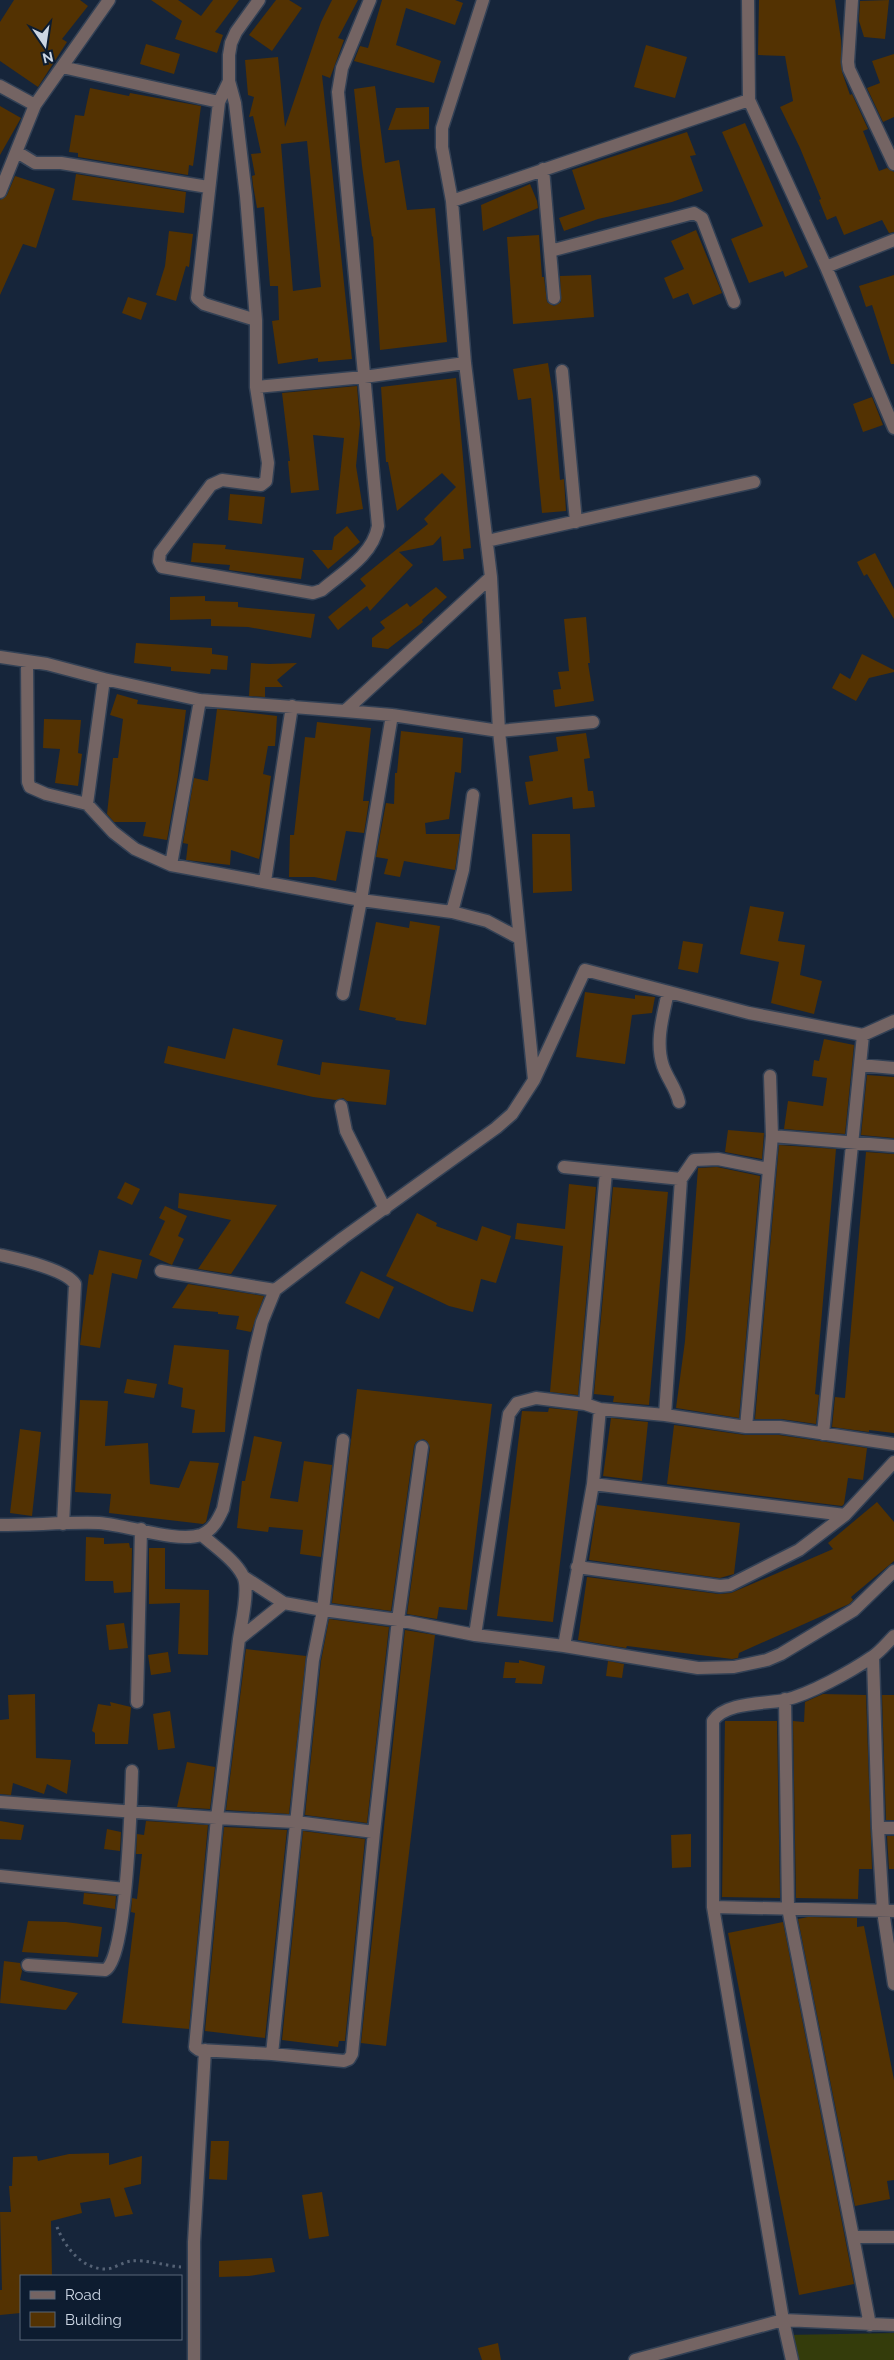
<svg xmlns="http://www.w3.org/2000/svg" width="894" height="2360" font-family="Raleway,sans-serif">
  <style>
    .green { fill: #343c0b }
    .building { fill: #533202; fill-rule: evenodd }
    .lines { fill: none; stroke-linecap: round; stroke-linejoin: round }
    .minor-casing { stroke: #334155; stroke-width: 15 }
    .path { stroke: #556275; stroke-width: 3; stroke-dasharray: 2.5 4; stroke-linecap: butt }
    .minor { stroke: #746463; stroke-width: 12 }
  </style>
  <rect width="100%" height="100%" fill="#16253a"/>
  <path class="green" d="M894 2333V2360H792L785 2335Z"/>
  <path class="building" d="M14 0H80L88 6 62 39 67 42 38 87 0 61V22Z
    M151 0H178L201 16 213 0H239L215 32 223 35 217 53 175 39 182 21Z
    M276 0H289L302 8 272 51 249 35Z
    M332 0H358L338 38 344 40 330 78 322 75 352 359 318 362V358L278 364 272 321 279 320 278 286H270L264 207 257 208 253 185 252 176 255 175 251 154 261 153 253 116 249 117 254 97 248 95 245 60 278 57 285 127 321 22ZM307 141 321 287 293 291 281 144Z
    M382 0H455L463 3 455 25 406 8 396 45 441 61 434 83 354 61 360 46 368 48Z
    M759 0H835L841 40 842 72 850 95 852 94 868 129 863 131 879 171 887 168 894 172V232L889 233 882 220 844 235 836 216 827 220 819 200 821 199 800 148 780 107 793 101 785 56 758 55Z
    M889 0 885 39 864 37 859 21 860 1Z
    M146 44 180 54 174 74 140 64Z
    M646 45 687 57 675 98 634 87Z
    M894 54V117L883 122 867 88 880 83 872 61Z
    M375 86 385 163 399 160 407 210 435 208 447 342 380 350 373 236 372 237 362 166 354 89Z
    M90 88 129 96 130 93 201 106 193 166 189 165 188 175 78 157V153L69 152 75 115 84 116Z
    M0 106 21 118 0 155Z
    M429 107V129L388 130 396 108Z
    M745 123 808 267 785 277 783 271 749 283 731 239 763 226 722 132Z
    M687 132 696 155 690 156 703 191 672 202 598 219 564 231 559 218 585 209 572 170Z
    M76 174 186 192 184 213 72 200Z
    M15 176 55 189 36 248 23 244 0 295V200L7 195Z
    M530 184 537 201 538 208 483 231 481 205Z
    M696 230 722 293 693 305 688 293 673 299 664 278 684 269 671 241Z
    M169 231 193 234 189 267 186 266 176 301 156 295 165 266Z
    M539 235 542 277H544L547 302 554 306 561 302 560 276 591 275 594 317 513 324 507 237Z
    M894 275V364H891L872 305 866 307 859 286Z
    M128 297 147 303 141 320 122 313Z
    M548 363 553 395 560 480 564 479 566 511 542 513 531 398 518 400 513 369Z
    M456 378 471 548 463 549 464 559 443 561 441 536 433 545 399 552 413 565 370 611 367 606 338 630 328 617 366 586 360 579 428 524 424 519 456 487 442 473 397 511 388 462H386L381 387Z
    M357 386 360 424 356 466 363 509 336 514 344 438 313 435 319 490 291 493 288 461H290L282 393Z
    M872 397 883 425 863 432 853 404Z
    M230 494 265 497 262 524 228 520Z
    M347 526 360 542 328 569 312 550H332L334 537Z
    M193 543 226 545 225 549 304 558 301 579 229 570 230 565 191 562Z
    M875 553 894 589V619L867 574 864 576 857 562Z
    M436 587 447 597 422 620 423 622 388 649 372 647V638L385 628 380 622 407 603 410 607Z
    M205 596V601L238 602V607L315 614 311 638 248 627 211 626V619L170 620V597Z
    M586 617 590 663H588L594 701 555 707 553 690 561 689 558 672 569 671 564 619Z
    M136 643 212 648V654L228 656 227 670 211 669 210 674 171 671V667L134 663Z
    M862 654 894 670V672L869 678 856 701 832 688 840 673 850 679Z
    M251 663 269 664 297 663 277 680 283 687H265V697L249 696Z
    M117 694 138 700 137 704 186 710 178 776 167 840 143 836 146 822H114L107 814 113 758H118L123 719 110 715Z
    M217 709 277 716 275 746H268L263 774 271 776 261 850 259 859 231 850 230 865 186 860 188 844 183 843 194 778 208 781Z
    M44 719 81 720 78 753 82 754 78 786 55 783 60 749 43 748Z
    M317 722 371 728 363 801H369L364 833 346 831 336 881 314 877H289L290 835H294L305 737 315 738Z
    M401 731 463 738 461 773 455 772 449 819 425 823 426 834H460L455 870 404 861 400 877 384 874 388 859 376 857 386 803 394 804 395 773H397Z
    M586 733 590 758 584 759 588 791H593L595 807 573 809 572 797 529 805 525 782 533 781 529 756 558 751 556 737Z
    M532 834H570L572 891 533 893Z
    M750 906 784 912 778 941 805 945 800 975 822 981 814 1014 771 1003 779 962 740 954Z
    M410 921 440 926 426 1025 395 1020 396 1018 359 1010 376 922 409 928Z
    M683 941 703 944 698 973 678 969Z
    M585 992 635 999V995L655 997 652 1013 632 1015 625 1064 576 1057Z
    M233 1028 283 1040 277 1065 320 1075 322 1062 390 1070 386 1105 347 1101 343 1098 336 1100 313 1097 164 1063 168 1046 225 1059Z
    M824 1039 854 1045 845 1134 784 1129 788 1101 823 1106 827 1078 812 1076 814 1060 819 1061Z
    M867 1075 894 1077V1138L861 1135Z
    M728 1130 764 1133 762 1159 725 1152Z
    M779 1145 836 1149 815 1394 819 1395 816 1424 781 1419H755Z
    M866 1152 894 1154V1433L869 1430V1432L832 1427 835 1397 845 1398Z
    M717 1167 760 1176 739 1418 676 1408 685 1341 698 1168Z
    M125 1182 140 1189 132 1205 117 1198Z
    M569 1184 596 1187 578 1395 550 1392 563 1246 515 1239 517 1223 565 1229Z
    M613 1187 668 1192 649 1405 613 1402 614 1396 594 1394Z
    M179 1193 277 1205 231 1274 198 1269 231 1220 178 1208Z
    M165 1206 187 1216 178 1236 184 1239 172 1265 149 1255 165 1221 159 1218Z
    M417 1213 437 1223 436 1226 477 1241 482 1226 511 1236 496 1283 481 1279 473 1312 449 1306 386 1276Z
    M99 1250 142 1260 137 1279 112 1273 100 1348 80 1345 89 1274 93 1275Z
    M361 1271 394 1287 379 1319 345 1303Z
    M188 1284 264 1296 251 1332 236 1329 239 1316 218 1314V1312L172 1308Z
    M174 1345 229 1350 225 1432 192 1433 195 1410 181 1407 183 1388 168 1384Z
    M127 1379 157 1384 154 1398 124 1393Z
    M357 1389 492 1404 467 1610 439 1607 437 1619 407 1614 430 1448 427 1441 423 1439 416 1442 414 1446 391 1611 332 1603Z
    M80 1400 108 1401 105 1446 148 1443 150 1484 179 1488 190 1461 219 1463 206 1522 203 1524 109 1513 111 1494 75 1492Z
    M549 1408 578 1411 553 1622 497 1616 522 1411 548 1412Z
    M611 1418 648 1422 642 1481 603 1476Z
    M674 1425 745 1435H779L867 1448 863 1480 848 1478 844 1504 842 1506 667 1484Z
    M20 1429 41 1432 32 1516 10 1513Z
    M254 1436 282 1442 270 1498 298 1502 304 1461 332 1465 321 1557 300 1554 303 1530 269 1527 268 1532 237 1528 242 1481H245Z
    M877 1502 894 1522V1561L851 1597 853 1600 849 1604 739 1653 738 1658 732 1659 627 1646 626 1648 578 1640 587 1577 719 1594 731 1593 833 1549 828 1543Z
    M597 1505 740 1523 734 1574 720 1578 589 1560Z
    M86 1537 104 1538V1544L129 1543 130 1548H132L131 1592 114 1593 113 1581H85Z
    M149 1548H165V1589L209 1590 208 1655 178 1654 180 1603 149 1604Z
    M329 1619 389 1627 367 1823 305 1815 321 1661Z
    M124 1623 128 1648 109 1650 106 1625Z
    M405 1630 435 1635 386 2046 361 2043Z
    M246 1649 306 1656 289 1814 226 1810Z
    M168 1652 171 1672 151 1675 148 1655Z
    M519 1660 545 1666 542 1684 515 1683 516 1678H503L505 1662 519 1663Z
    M608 1661 624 1664 622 1678 606 1676Z
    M35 1694 36 1758 71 1760 67 1794 47 1784 44 1794 13 1783 11 1795 0 1794V1720L9 1719 8 1695Z
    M823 1694 866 1695 872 1869H859L858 1899 796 1898 793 1721 804 1722 805 1702Z
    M882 1695H894V1820H886Z
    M110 1702 131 1707 128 1744H95V1733L92 1731 98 1704 111 1706Z
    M170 1711 175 1748 158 1750 153 1714Z
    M725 1721H777L780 1898 722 1897Z
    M187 1762 215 1767 210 1809 177 1807Z
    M0 1821 24 1825 21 1840 0 1839Z
    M146 1821 208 1825 189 2029 122 2023 135 1913 131 1912 132 1898 137 1899 142 1854H136L137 1834 144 1835Z
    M224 1827 287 1830 265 2038 205 2031Z
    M107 1829 121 1832 120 1851 104 1849Z
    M303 1831 365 1839 345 2041H339L338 2047 282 2040Z
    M691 1834V1867L672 1868 671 1835Z
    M887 1836H894V1869H889Z
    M84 1893 116 1896 115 1909 83 1904Z
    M808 1917 857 1918V1927L864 1926 894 2080V2180L887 2181 890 2199 855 2206 798 1919Z
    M28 1921 66 1922 102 1927 98 1957 22 1952Z
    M783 1922 854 2284 799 2295 728 1933Z
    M4 1961 20 1963 22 1971 20 1980 78 1993 66 2010 0 2003Z
    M211 2141H229L227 2180 209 2179Z
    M109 2153V2165L142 2156 141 2184 124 2188 133 2214 115 2217 110 2198 80 2203 82 2213 51 2221 52 2276H21V2313L0 2315V2290H2L0 2212H11L9 2186H12L13 2157 37 2156 38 2161 69 2154Z
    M322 2192 329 2236 309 2239 302 2195Z
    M272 2258 275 2272 249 2276 219 2277V2261Z
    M498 2343 501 2360H482L478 2348Z"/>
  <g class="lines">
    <defs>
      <path id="minor" d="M259 0 236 32 231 43 229 55V81L219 102 197 298 204 304 256 320V387L268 463 266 481 261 485 222 480 211 485 160 553 159 561 162 567 313 593 322 590C343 572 373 555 378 526L338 92 342 68 370 0
        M748 0 749 100 826 267 894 428
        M852 0 848 62 849 69 894 164
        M62 67 219 102
        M229 81 235 103 246 196 256 320
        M0 86 35 105
        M17 152 35 163H61L208 187
        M543 169 554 298
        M0 192 35 105 109 0
        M452 201 749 100
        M550 251 694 213 702 218 734 302
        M826 267 894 240
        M562 371 576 522
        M256 387 364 377 465 363
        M487 541 754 482
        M0 657 47 664 104 679 200 700 345 711 491 577
        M27 662 28 782 30 787 46 794 87 804 113 832 135 849 171 865 361 900 452 912 487 921 519 938
        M345 711 392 715 499 731 593 722
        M87 804 104 679
        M171 865 200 700
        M265 881 292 706
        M452 912 463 870 473 795
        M668 992C663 1016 655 1042 663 1066 668 1080 676 1088 679 1102
        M343 994 361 900 392 715
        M860 1065 894 1068
        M770 1076 772 1136 894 1146
        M534 1080 585 970 749 1013 863 1035 894 1021
        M341 1106 346 1131 385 1209
        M564 1167 681 1179 665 1415
        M681 1179 694 1160 718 1159 769 1169
        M0 1255C18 1259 65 1269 75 1284L63 1524
        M161 1271 275 1290
        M585 1404 606 1172
        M746 1427 772 1136
        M823 1434 863 1035
        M593 1484 845 1515
        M0 1525C33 1525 67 1522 99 1523 128 1525 176 1543 201 1535 213 1530 218 1520 223 1509L255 1351 262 1322 275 1290 343 1238 496 1128 512 1114 534 1080 499 731 491 577 465 363 452 201 442 147V128L483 0
        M202 1535C215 1547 235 1560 243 1576 250 1589 241 1624 239 1639L284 1603
        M577 1567 720 1586 730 1585 799 1550 845 1515 894 1462
        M244 1577 284 1603 323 1610 398 1620 475 1635 564 1646 698 1668 734 1667 767 1660 781 1654 854 1610 894 1571
        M475 1635 509 1414 517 1403 536 1398 585 1404 600 1409 665 1415 746 1427H780L894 1444
        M239 1639 217 1818 296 1822 374 1832 398 1620 422 1447
        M564 1646 593 1484 600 1409
        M873 1657 878 1828
        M785 1699 788 1908 853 2237
        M137 1702 141 1529
        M0 1802 217 1818 195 2047 199 2050 272 2054 344 2061 349 2059 352 2054 374 1832
        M894 1828H878L883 1911 894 1984
        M0 1876 125 1889
        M713 1907 894 1911
        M28 1965 105 1970C127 1960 131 1800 132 1771
        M272 2054 313 1660 323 1610 343 1440
        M870 2325 853 2237H894
        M194 2360V2242L205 2050
        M635 2360 783 2320 894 2325
        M792 2360 783 2320 713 1907V1721C725 1702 765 1704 785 1700 810 1694 850 1672 872 1657 880 1652 887 1643 894 1636"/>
    </defs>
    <use href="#minor" class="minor-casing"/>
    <path class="path" d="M57 2227C65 2247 81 2268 104 2269 113 2270 122 2262 131 2261 145 2259 166 2266 181 2267"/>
    <use href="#minor" class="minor"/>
  </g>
  <rect x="20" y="2275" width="162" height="65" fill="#0d1c30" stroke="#596678"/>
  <rect x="30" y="2291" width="25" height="8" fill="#746463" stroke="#596678"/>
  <text x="65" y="2300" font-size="15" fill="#ccd6e4">Road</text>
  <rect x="30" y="2312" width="25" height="15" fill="#533202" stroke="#596678"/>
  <text x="65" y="2325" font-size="15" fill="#ccd6e4">Building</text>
  <g transform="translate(45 45) rotate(167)" stroke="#0d1c30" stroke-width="4" paint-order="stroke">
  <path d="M0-4L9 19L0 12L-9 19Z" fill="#ccd6e4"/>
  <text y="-8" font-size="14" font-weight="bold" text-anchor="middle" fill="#ccd6e4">N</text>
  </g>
</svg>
